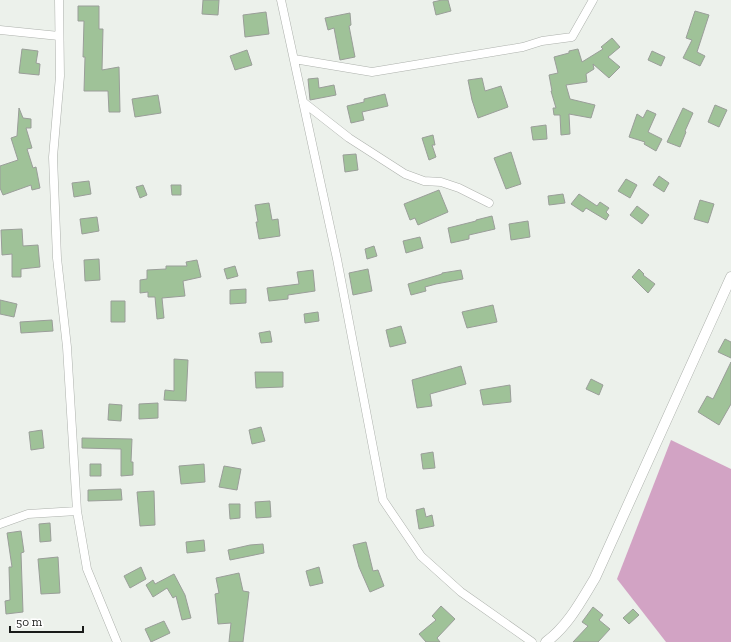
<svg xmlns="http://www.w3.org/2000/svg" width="731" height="642" font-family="'Zilla Slab',serif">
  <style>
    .forest { fill: #d2a3c4 }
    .building { fill: #9fc298; stroke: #9a9e99 }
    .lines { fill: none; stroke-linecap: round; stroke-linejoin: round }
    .minor-casing { stroke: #adb1ac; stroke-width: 9 }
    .tertiary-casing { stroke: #adb1ac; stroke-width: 11 }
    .minor { stroke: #fff; stroke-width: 8 }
    .tertiary { stroke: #fff; stroke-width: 10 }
  </style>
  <rect width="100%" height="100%" fill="#ecf1eb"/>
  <path class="forest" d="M671 440 731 469V642H666L617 579Z"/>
  <path class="building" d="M203 0H219L218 15 202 14Z
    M442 0H448L451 11 436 15 433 2Z
    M78 6H99V29H103L102 70 119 67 120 112H109L108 91H84L85 57H83L84 21H78Z
    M695 11 709 15 697 52 705 56 700 66 683 58 692 40 686 38Z
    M266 12 269 34 245 37 243 15Z
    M350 13 351 25 349 26 355 57 340 60 334 28 328 30 325 18Z
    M612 38 620 47 608 57 620 67 609 78 593 64 594 69 586 74 587 82 566 85 570 99 595 105 591 118 569 114 570 134 561 135 560 115H554L553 108H556L551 91H552L549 75 558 73 554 57 569 53V51L578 49 582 62 603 49 601 47Z
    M22 49 38 51 36 63 40 64 39 75 19 73Z
    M247 50 252 65 235 70 230 56Z
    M652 51 665 57 661 66 648 60Z
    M318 78 319 88 334 85 336 95 310 100 308 79Z
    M482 78 485 91 501 86 508 107 478 118 472 100 468 80Z
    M385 94 388 106 362 112 364 120 351 123 347 106 364 102V99Z
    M158 95 161 113 135 117 132 99Z
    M715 105 727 110 719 127 708 122Z
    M19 108 23 118 31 119V128H26L32 148 27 149 33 168 36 167 40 188 32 190 31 185 3 195 0 188V166L18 160 11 138 17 136Z
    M683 108 693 113 685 131 686 132 680 147 667 142Z
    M647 110 656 114 648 132 662 139 656 151 644 144 645 142 629 137 637 114 643 118Z
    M546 125 547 139 533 140 531 127Z
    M433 135 435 145H432L436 157 429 160 422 138Z
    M511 152 521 184 506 189 494 158Z
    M356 154 358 170 345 172 343 155Z
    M659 176 669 183 664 192 653 185Z
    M626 179 637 185 630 198 618 191Z
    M89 181 91 194 74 197 72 183Z
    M143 185 147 195 140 198 136 187Z
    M171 185H181V195H172Z
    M439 190 448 212 418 225 415 218 410 220 404 204Z
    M563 194 565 203 549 205 548 196Z
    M579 194 597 206 600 202 609 208 606 212 609 215 606 220 586 208 583 212 571 204Z
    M700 200 714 204 708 223 694 219Z
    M269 203 272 220 278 219 280 236 259 239 256 222H258L255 205Z
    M637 206 649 215 642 224 630 215Z
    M492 216 495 229 469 235V239L451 243 448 228 476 221V220Z
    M97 217 99 231 82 234 80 219Z
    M528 221 530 237 511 240 509 224Z
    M22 229 23 246 38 245 40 267 21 269V277H12V254L2 255 1 230Z
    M420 237 423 248 406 253 403 241Z
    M374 246 377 256 367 259 365 249Z
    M99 259 100 280 85 281 84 260Z
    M197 260 201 277 183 281 185 296 162 298 164 318 157 319 155 297H148V292L140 293V280L147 279V270L166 269V266H187L186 262Z
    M235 266 238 276 227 279 224 269Z
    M368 269 372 291 353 295 349 273Z
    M639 269 644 274 643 275 655 284 648 293 632 277Z
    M313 270 315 291 288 295V299L269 301 267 288 299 284 297 272Z
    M461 270 463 279 436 284 425 287 426 291 411 295 408 284 442 274V273Z
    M246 289V303L230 304V290Z
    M0 300 17 304 14 317 0 314Z
    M111 301H125V322H111Z
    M493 305 497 322 467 328 462 312Z
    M318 312 319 321 305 323 304 314Z
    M52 320 53 331 21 333 20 322Z
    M401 326 406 343 390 347 386 330Z
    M270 331 272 342 261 343 259 333Z
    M725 339 731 342V358L718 352Z
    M174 359 188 360 186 401 164 400 165 390 174 391Z
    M731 362V404L719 425 698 412 707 396 713 399Z
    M461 366 466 384 430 394 432 406 417 408 412 380Z
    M255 372H283V387L256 388Z
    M591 379 603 385 599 395 586 389Z
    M510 385 511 402 483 405 480 390Z
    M158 403V418L139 419V404Z
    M109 404 122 405 121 421 108 420Z
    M261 427 265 441 252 444 249 430Z
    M42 430 44 448 31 450 29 432Z
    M82 438 132 439 131 462H133V475L121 476V449L82 448Z
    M433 452 435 468 423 469 421 454Z
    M90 464H101V476H90Z
    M204 464 205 482 181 484 179 466Z
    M224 466 241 469 237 490 219 487Z
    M121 489 122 500 88 501V490Z
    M154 491 155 525 140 526 137 492Z
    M270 501 271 517 256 518 255 502Z
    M229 504H240V518L230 519Z
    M424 508 426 517 432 515 434 526 419 529 416 510Z
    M50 523 51 541 40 542 39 524Z
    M21 531 24 552 21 553 23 612 6 614 5 601 10 600 9 567H12L7 533Z
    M204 540 205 551 187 553 186 542Z
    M366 542 373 571 378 570 384 586 370 592 359 567 353 545Z
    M263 544 264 553 230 560 228 550 250 545Z
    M58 557 60 593 41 594 38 559Z
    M141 567 146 579 130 588 124 576Z
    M319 567 323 583 310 586 306 571Z
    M239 573 243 591 249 592 243 642H229L231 623 218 624 215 594 219 593 216 578Z
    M174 574 185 595 191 618 182 620 176 596 173 598 167 588 153 597 146 585 153 580 155 584Z
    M441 606 455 619 437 638 440 642H426L419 634 436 620 432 616Z
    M593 607 603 615 599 620 610 629 598 642H573L588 626 582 622Z
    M633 609 639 615 629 624 623 618Z
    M164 621 170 633 151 642 145 629Z"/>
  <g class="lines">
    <defs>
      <path id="minor" d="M59 0 60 76 53 157 57 258 67 347 77 511 87 569 117 642
        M281 0 337 259 383 500 421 556 461 592 532 642
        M0 30 59 36
        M294 59 372 72 523 47 542 41 572 37 593 0
        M303 102 349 138 405 174 424 181 441 182 459 188 489 203
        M0 524 28 514 77 511"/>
      <path id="tertiary" d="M546 642C568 626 581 601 595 578L731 277"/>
    </defs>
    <use href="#minor" class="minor-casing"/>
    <use href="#tertiary" class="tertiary-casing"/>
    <use href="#minor" class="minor"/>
    <use href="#tertiary" class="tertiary"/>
  </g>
  <path d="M10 626v6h73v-6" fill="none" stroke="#191b19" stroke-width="2"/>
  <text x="16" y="626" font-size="12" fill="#191b19" stroke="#ffffff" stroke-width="3" paint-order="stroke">50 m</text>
</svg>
